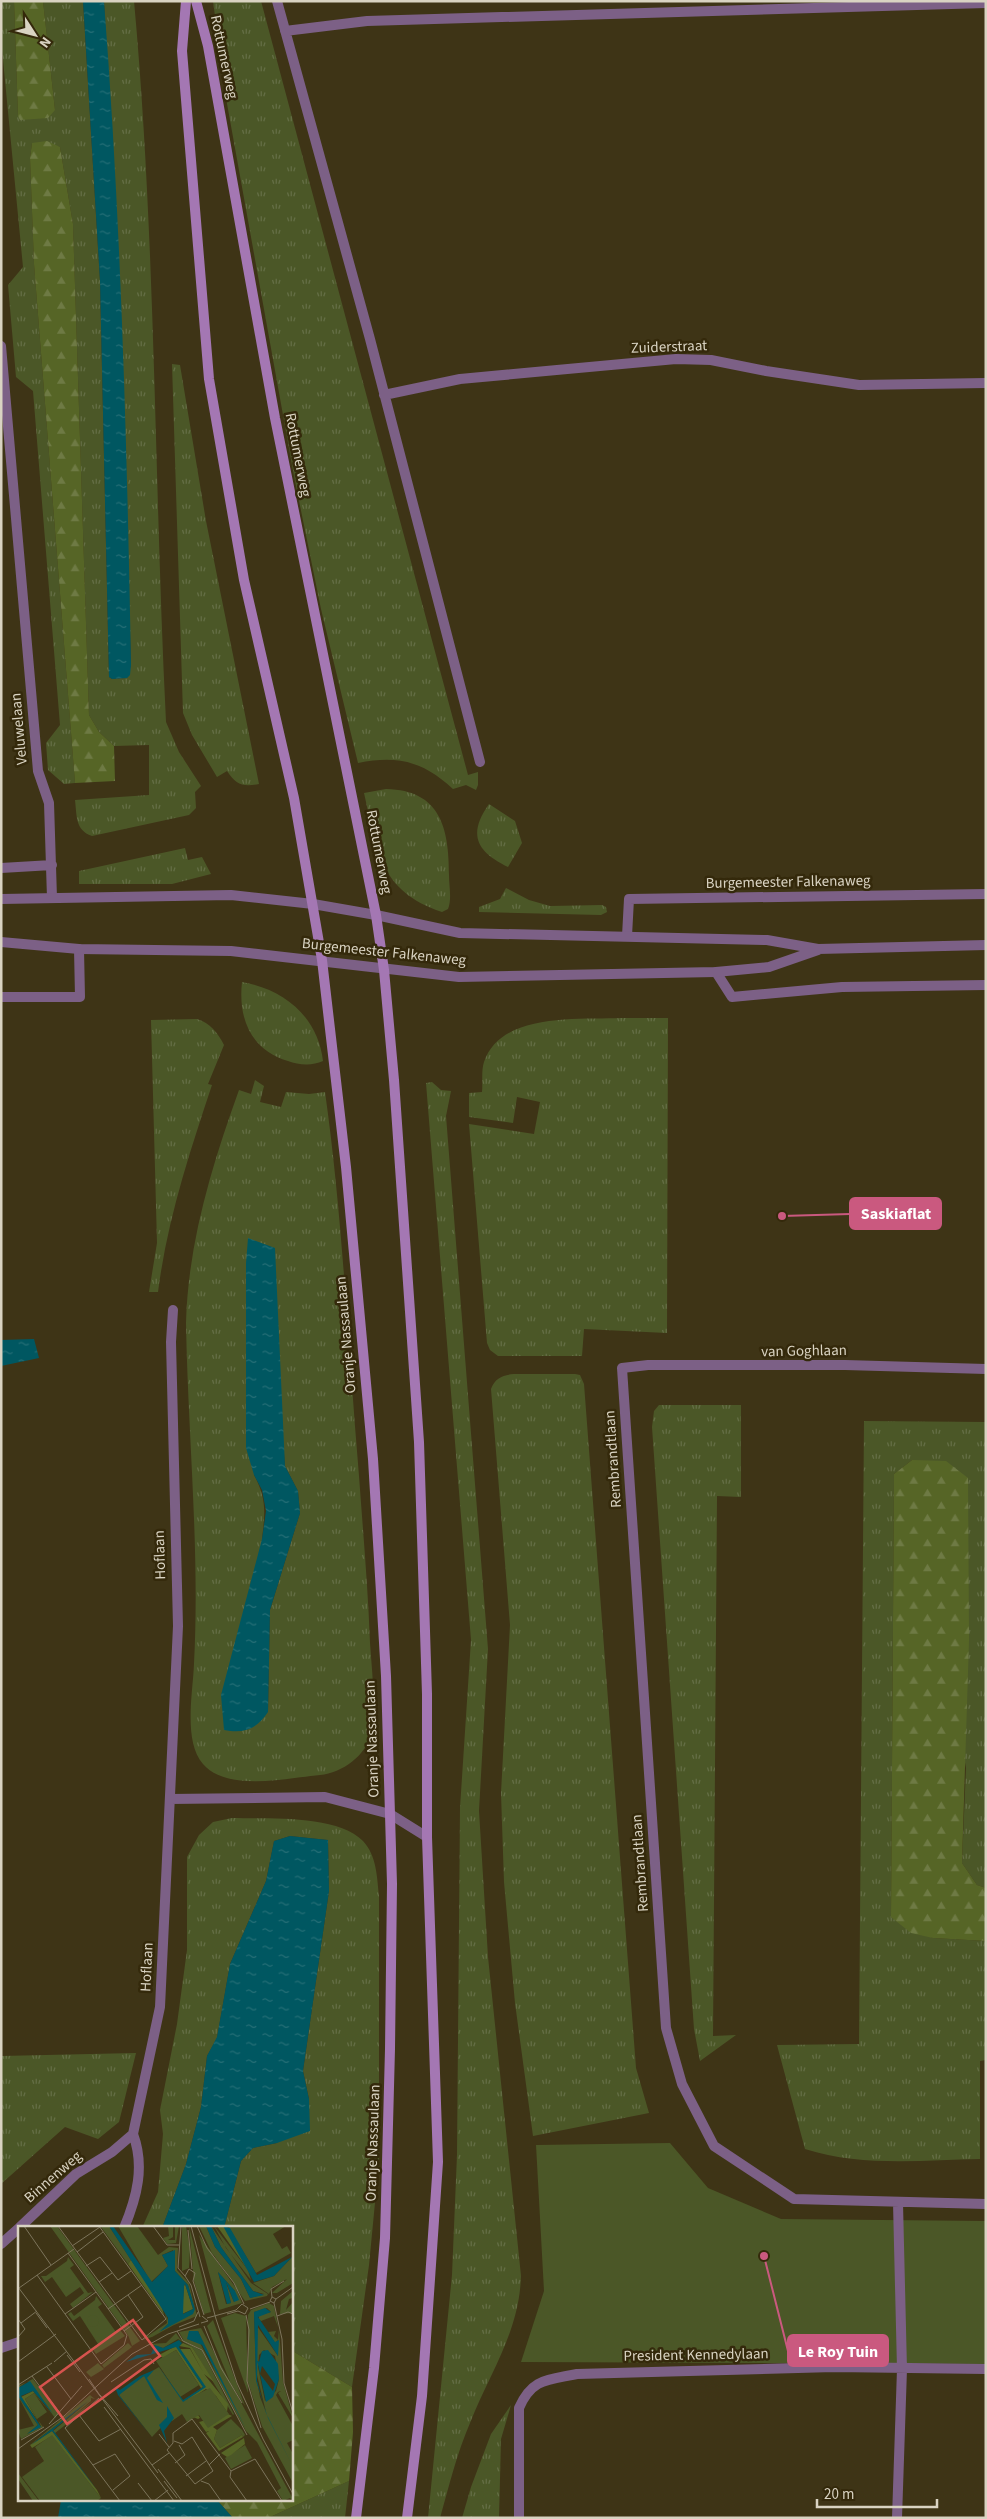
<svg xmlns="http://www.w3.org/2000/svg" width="987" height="2519" font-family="'Source Sans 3',sans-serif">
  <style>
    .grass { fill: url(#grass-tufts); fill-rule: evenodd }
    .forest { fill: url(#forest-firs) }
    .green { fill: #4b5727 }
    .water { fill: url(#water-ripples) }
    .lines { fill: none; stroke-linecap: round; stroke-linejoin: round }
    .minor { stroke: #7c6086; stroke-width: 10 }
    .tertiary { stroke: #7c6086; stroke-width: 10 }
    .secondary { stroke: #a477b3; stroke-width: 10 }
    .labels { text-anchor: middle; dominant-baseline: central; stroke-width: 5; stroke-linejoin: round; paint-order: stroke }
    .street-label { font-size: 15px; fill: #d9d3c2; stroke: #34290b }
    .inset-road { fill: none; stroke: #7c745b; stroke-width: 1 }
    .view { fill: #d7534e; fill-opacity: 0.15; stroke: #d7534e; stroke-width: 2.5 }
    .inset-edge { fill: none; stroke: #d9d3c2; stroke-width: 2.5 }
    .leader { fill: none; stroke: #ca597f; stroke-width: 2 }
    .callout-dot { fill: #ca597f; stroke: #34290b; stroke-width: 2 }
    .callout { fill: #ca597f; stroke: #ca597f; stroke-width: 2 }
    .callout-label { font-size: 16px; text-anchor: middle; font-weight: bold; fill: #fff }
  </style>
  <defs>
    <pattern id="grass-tufts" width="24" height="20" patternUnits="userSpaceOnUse" patternTransform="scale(1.25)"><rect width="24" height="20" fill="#4b5727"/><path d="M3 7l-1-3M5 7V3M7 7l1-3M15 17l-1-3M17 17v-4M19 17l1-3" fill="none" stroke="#646e45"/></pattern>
    <pattern id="forest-firs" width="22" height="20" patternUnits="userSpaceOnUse" patternTransform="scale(1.25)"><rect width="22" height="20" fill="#566526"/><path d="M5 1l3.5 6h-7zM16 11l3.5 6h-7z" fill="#6e7a44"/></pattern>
    <pattern id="water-ripples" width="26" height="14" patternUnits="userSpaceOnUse" patternTransform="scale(1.25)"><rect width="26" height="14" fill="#005761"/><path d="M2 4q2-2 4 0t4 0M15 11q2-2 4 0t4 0" fill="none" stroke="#256e76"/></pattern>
  </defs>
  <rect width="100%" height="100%" fill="#3e3416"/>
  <path class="grass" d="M1 1H14L18 116 55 110 43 1H83L100 281 109 677 112 679 127 678 131 665 122 358 104 1H134C156 241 154 482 166 722L179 752 201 786 195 792 196 808 189 815 92 836C75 830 77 816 75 800L149 795V745L114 746 99 732 89 715 73 224 60 147 32 143 30 158 34 264 75 783 64 784 48 770 46 743 60 725 33 391 16 377 8 285 23 267 1 39Z
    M213 1H261L468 775 478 772V785L476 790 466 785 453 789C423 761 397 755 358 763L321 609 294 476 226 98Z
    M172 364 180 365 206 521 259 784C243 787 236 785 227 771L217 777 192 735 183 713Z
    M386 789C441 790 449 829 449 875 449 886 452 899 448 909L442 912C379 891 377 850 364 793Z
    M489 804 515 821 522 843 508 867C477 852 467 835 489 804Z
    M185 848 188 860 202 857 211 874 172 884H79V871Z
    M506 888 529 900 550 906 602 905 606 907 607 912 601 915 479 912V907L500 899Z
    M242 982C284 989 318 1017 323 1061 312 1066 299 1065 288 1061 251 1050 238 1019 242 982Z
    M621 1018H668L667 1333 584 1329 582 1356H498L490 1350 487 1343 469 1124 534 1134 540 1102 517 1097 513 1123 469 1117V1093L482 1092C483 1083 481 1071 484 1062 501 1012 578 1020 621 1018Z
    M197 1019C210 1023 218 1033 224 1045L208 1084 212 1085C189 1154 167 1221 158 1292H149L157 1243 151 1020Z
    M255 1080 264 1086 260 1102 281 1107 286 1092 309 1094 325 1092C343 1219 348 1348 359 1476 363 1532 368 1587 370 1643 372 1672 376 1704 371 1733 367 1755 342 1773 320 1775 287 1778 227 1792 203 1764 183 1741 193 1692 194 1664 200 1551 188 1437 186 1323 188 1243 212 1165 239 1090L251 1094ZM281 1415 285 1466 298 1491 300 1513 270 1610 268 1712 262 1539C265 1513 267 1499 254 1475Z
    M432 1082 441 1090 451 1091 446 1116 488 1649 479 1811 488 1957 521 2276C519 2333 490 2372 470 2423 457 2453 449 2486 440 2518H428L452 2275 457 2155 460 1808 471 1640 426 1083Z
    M514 1374H575L580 1375 584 1384 636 2068 649 2113 533 2136 515 2003 504 1882 501 1793 510 1625 491 1389C495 1378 503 1375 514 1374Z
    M659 1405H741V1497L717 1496 713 2036 736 2035 700 2061 694 2029 652 1427 654 1411Z
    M864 1421 986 1422V1888L977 1885 962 1863 966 1768 912 1460 894 1474 891 1917 933 1938 986 1941V2060L980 2061V2159C922 2160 861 2167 805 2149L777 2045 859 2044Z
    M232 1818C267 1819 337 1814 363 1841 377 1856 377 1878 379 1896V2161L369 2265 352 2387 291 2350V2228H224L241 2161 253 2148 277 2143 309 2099 303 2071 329 1891 328 1840 290 1836 274 1841 266 1881 230 1964 217 2038 207 2056 201 2107 186 2164 162 2228H142L158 2192 163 2134 160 2110 177 2024 187 1950V1857L199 1835 213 1822Z
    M136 2053 119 2122 98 2139 65 2127 1 2184V2056Z
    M511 2405 501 2439 499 2518H462L471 2487 491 2434Z
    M349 2481 345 2518H268Z"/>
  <path class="forest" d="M14 1H43L55 110 48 118 20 120 18 116Z
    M47 141 60 147 73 224 89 715 99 732 114 746 115 781 75 783 34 264 30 158 32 143Z
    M912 1460 946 1461 968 1478 969 1640 962 1863 977 1885 986 1888V1941L933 1938 911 1933 891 1917 894 1474Z
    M291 2350 352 2387 353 2432 349 2481 268 2518H233L217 2500H291Z"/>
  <path class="green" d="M670 2143 708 2188 781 2219 986 2221V2364L521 2362 544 2291 536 2145Z"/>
  <path class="water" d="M83 1H104C121 222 127 444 131 665L130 675 127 678 112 679 109 677 100 281Z
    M248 1238 275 1248 285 1466 298 1491 300 1513 270 1610 268 1712C257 1729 244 1734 224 1730L221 1695 262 1539 266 1511 262 1490 254 1475 246 1448V1263Z
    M34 1339 39 1358 1 1366V1340Z
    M290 1836 328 1840 329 1891 303 2071 309 2099 310 2131 277 2143 253 2148 241 2161 224 2228H162L186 2164 201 2107 207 2056 217 2037 230 1964 266 1881 274 1841Z
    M61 2500H217L233 2518H58Z"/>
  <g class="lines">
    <path class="minor" d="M277 1 370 339 480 762
      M285 31 367 21 986 3
      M1 346 38 771 49 803 52 898
      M384 395 460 379 676 359 711 360 766 371 859 385 986 383
      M1 868 52 865
      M627 936 629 899 986 894
      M716 972 732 997 842 987 986 985
      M1 997H80L79 949
      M986 1369 845 1365H648L622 1368 666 2028 682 2084 714 2146 794 2199 986 2204
      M170 1799 325 1797 390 1814 427 1837
      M133 2134 160 2007 178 1626 171 1342 173 1310
      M19 2228 76 2174 112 2152 133 2134
      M124 2228C137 2197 145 2166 133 2134
      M1 2244 19 2228
      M1 2348 19 2342
      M519 2518V2408C532 2378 548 2380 577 2374L834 2367 986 2369
      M897 2518 902 2369 898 2203"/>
    <path class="tertiary" d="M1 899 231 895 313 904 376 915 460 933 767 940 818 949 986 945
      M1 942 79 949 231 951 459 977 716 972 769 967 818 950"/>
    <path class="secondary" d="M186 1 182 51 209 379 244 580 294 798 322 960 346 1167 373 1459 386 1676 392 1884 390 2049 385 2238 374 2368 356 2518
      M196 1 208 46 275 418 376 915 384 970 394 1080 419 1442 427 1694V1837L438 2162 422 2396 407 2518"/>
  </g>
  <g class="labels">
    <g class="street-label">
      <text transform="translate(224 57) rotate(78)">Rottumerweg</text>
      <text transform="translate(669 347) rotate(-2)">Zuiderstraat</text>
      <text transform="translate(298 455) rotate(79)">Rottumerweg</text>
      <text transform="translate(19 729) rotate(-95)">Veluwelaan</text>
      <text transform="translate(379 852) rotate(79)">Rottumerweg</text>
      <text transform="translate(788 882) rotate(-1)">Burgemeester Falkenaweg</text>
      <text transform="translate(384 952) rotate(6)">Burgemeester Falkenaweg</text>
      <text transform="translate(346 1335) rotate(-95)">Oranje Nassaulaan</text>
      <text transform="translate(804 1351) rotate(-1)">van Goghlaan</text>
      <text transform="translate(613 1459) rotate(-94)">Rembrandtlaan</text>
      <text transform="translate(160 1555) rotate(-92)">Hoflaan</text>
      <text transform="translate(372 1739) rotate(-92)">Oranje Nassaulaan</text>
      <text transform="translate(640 1863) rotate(-94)">Rembrandtlaan</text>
      <text transform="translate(147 1967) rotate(-87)">Hoflaan</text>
      <text transform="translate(373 2143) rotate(-88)">Oranje Nassaulaan</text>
      <text transform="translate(53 2177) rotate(-41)">Binnenweg</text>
      <text transform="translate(696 2355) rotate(-1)">President Kennedylaan</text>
    </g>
  </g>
  <g transform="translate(18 2226)">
    <rect width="275" height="275" fill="#3e3416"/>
    <path d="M91 0 113 34 110 38 83 1ZM100 0H119L140 29 151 21 160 22 159 44 171 57 179 90 156 99 134 111 124 114 149 97 147 86 151 97 143 105 177 83 170 59 157 45 155 24 144 29 150 40 133 56ZM150 0H155V11L150 14H157V0H161L158 17 149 18 145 12 151 10ZM164 0H168L172 24 171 42 164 45ZM171 0 193 86 186 88 176 55ZM181 0H188L197 21 223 53 232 72 246 68 235 65 203 21 193 0 233 57 250 68 249 70 227 75 196 31ZM196 0 230 44 233 54 208 22ZM181 9 216 57 224 77 201 84ZM200 46 217 65 216 76 207 55 213 77 208 78ZM275 30V57L259 67H254L269 53 254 61 251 68 235 57 256 50ZM50 31 56 39 52 42 70 67 75 66 55 82 52 78 66 67 62 61 48 71 34 51 27 56 23 50H28L49 35ZM275 65V72L271 73 268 84 275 76V87L262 88 263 75ZM78 70 84 78 80 81 98 106 102 104 107 110 78 128 74 122 80 118 62 90 55 95 50 88 53 86 56 90 77 74ZM251 77 256 80 260 101 256 90 243 95 241 93V89L253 86 249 82 236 86 238 150 242 171 248 186 238 145 239 100 260 130V114L257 117 250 106 258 105 256 110 260 114 261 103 265 156 275 192 260 167 263 165 260 166 258 169 275 200V214L269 217 275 228V257L244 200 230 156V89L233 84ZM246 124 257 130 261 153 258 165 247 175 240 141 241 129ZM217 87 228 90 230 167 203 92ZM195 94 227 180 213 158 189 100ZM183 102 275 273V275L272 272 265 275 259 265 263 262 239 216 228 205 184 124 166 115 161 106ZM180 105 192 134 199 150 182 117 169 113ZM158 107 162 113 184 125 216 188 215 189 174 121 160 113 145 122 131 118 148 117ZM110 117 114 121 86 142 84 139ZM80 137 86 143 73 151 68 146ZM15 153 41 187 37 192 10 155 0 162V160ZM72 169 77 173 73 172V175L53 192 76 174 59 190 37 207 35 205 71 175 12 219ZM0 170 20 199 9 208 23 200 20 194 25 201 3 213 0 204 16 200ZM216 190 227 209 225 211 221 204 224 209 202 222 196 213 199 204 213 193 224 204ZM227 219 234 232 213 243 207 232ZM0 247 21 275H15L0 253Z" fill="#4b5727" fill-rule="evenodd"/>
    <path d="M199 0H205L211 5 230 44ZM113 34 143 78 146 89 110 38ZM167 58 175 83 164 88 166 60ZM165 117 174 121 196 156 186 148 210 178 209 186 198 170 188 163 171 174 182 192 180 193 175 191 164 176 187 161 162 123H172L185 146 172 122 161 120ZM158 120 185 161 183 162 158 124 145 132 141 129ZM15 165 34 189 16 167 7 173 20 195 3 171ZM210 188 214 190 195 201 199 204 196 213 202 222 224 209 225 211 201 225 188 207 191 205 188 206 181 196ZM34 205 79 264 83 272 41 219 32 211 14 222 12 219ZM226 212 227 218 213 229 209 231 203 227Z" fill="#566526"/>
    <path d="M158 124 181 159 162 171 138 135ZM16 167 29 186 19 193 7 173Z" fill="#4b5727"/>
    <path d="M32 0H39L122 115 114 120 110 109ZM210 0H268L255 8 264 23 269 20 273 27 238 47ZM69 95a6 6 0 1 1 12 0a6 6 0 1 1-12 0ZM141 141 165 175 192 162 211 188 190 202 181 189 169 196 164 188 154 195 151 193 134 211 101 169 107 161ZM34 209 83 272 79 275H22L4 251 26 235 17 221Z" fill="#4b5727"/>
    <path d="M91 0H95L134 56 150 40 144 29 157 24V45L170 59 177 83 175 88 141 106 150 98V92ZM167 58 175 83 165 88 166 60ZM188 0H193L203 21 235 65 246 69 232 72 223 53 197 21ZM205 0 212 2 239 49 274 31 256 50 236 56ZM200 46 217 65 221 74 216 76 208 56 213 77 209 78ZM247 82 253 86 240 91 257 116 261 114 260 130 240 99 239 155 248 187 272 235 250 192 238 155 236 86ZM171 105H180L227 201 184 119 169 113ZM161 114 164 117 161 121 188 161 165 176 140 140 165 174 185 161 158 121 108 136 119 129 133 128 137 119 145 122ZM250 124 260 138 261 153 255 171 248 176 239 134 241 136 244 125ZM244 140 257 158 255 165 242 148ZM136 144 129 152 145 177 139 174 126 150 101 169 131 208 100 169 97 161 102 164 122 150ZM12 155 35 188 15 165 3 170 23 201 9 208 20 199 0 170V162ZM70 175 35 204 79 264 34 205 13 219ZM149 180 156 192 146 205 149 217 141 199 149 191Z" fill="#005761" fill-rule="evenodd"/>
    <path class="inset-road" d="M6 0 33 39M40 0 124 114 148 93 81 0M135 0 149 19H161M163 0 160 42 167 50M173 0 198 93 219 157 245 213 275 268M179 0 189 22 216 57 226 78M170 4 174 43M54 20 82 1M59 26 85 6M68 40 82 31 100 54 113 45M19 49 83 138 106 119 109 109 50 27M81 56 94 47M0 61 140 247M1 62 56 23M254 71 252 75 256 77 258 73 254 71 253 63 266 55M258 73 275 61M256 77 264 113 266 157 275 187M90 83 124 59M232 83 252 76M18 87 29 102M47 88 78 66M228 89 231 104 229 155 243 202M259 90 270 86 275 88M182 91 173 59 167 50 171 43 177 47 175 55 186 89M189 92 218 84 224 78 230 82 227 88 220 85 209 88M0 93 7 103 0 111M3 97 19 85M183 97 190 95 184 90M186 100 203 142 224 177M161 101 176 95 180 86M106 105 125 91 110 69M159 105 165 115 184 124 229 209M49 129 62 146M0 136 38 108M36 136 49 125M29 141 53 173M14 150 42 187M71 153 83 171M93 156 126 134 133 133 136 138M0 159 34 137M82 169 100 190M81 172 47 202 102 275M86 181 156 275M61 189 81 215 103 203M31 198 64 160M141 208 151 221M3 214 26 201M156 215 164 218 174 211 195 245 177 258 149 224 155 217V207L174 193 213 245M0 223 46 190 114 128 150 108 181 98M157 237 167 229 161 219M75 239 97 228 112 250 95 264M134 239 151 227M191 239 202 228M140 243 164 275M213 245 237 233 264 275M213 245 212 251 229 275M168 250 188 235M146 255 159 272M183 255 191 258 203 275M120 257 134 275M136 275 150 264"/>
    <path class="view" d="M115 94 142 130 49 198 22 161Z"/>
    <rect width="275" height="275" class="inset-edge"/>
  </g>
  <path class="leader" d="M782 1216L850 1214M764 2256L788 2351"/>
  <g class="callout-dot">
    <circle cx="782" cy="1216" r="5"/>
    <circle cx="764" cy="2256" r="5"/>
  </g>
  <g class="callout">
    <rect x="850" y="1198" width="91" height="31" rx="5"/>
    <rect x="788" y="2335" width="100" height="31" rx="5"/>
  </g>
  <g class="callout-label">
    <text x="896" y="1219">Saskiaflat</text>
    <text x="838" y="2357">Le Roy Tuin</text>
  </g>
  <rect width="987" height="2519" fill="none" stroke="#d9d3c2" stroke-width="5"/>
  <g transform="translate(35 35) rotate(126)" stroke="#34290b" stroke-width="4" paint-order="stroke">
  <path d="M0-4L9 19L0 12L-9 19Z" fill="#d9d3c2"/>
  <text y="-8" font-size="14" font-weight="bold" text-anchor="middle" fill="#d9d3c2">N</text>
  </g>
  <path d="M817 2499v8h120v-8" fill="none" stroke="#d9d3c2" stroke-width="2.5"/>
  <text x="824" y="2499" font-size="15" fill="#d9d3c2" stroke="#34290b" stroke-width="4" paint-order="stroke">20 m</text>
</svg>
